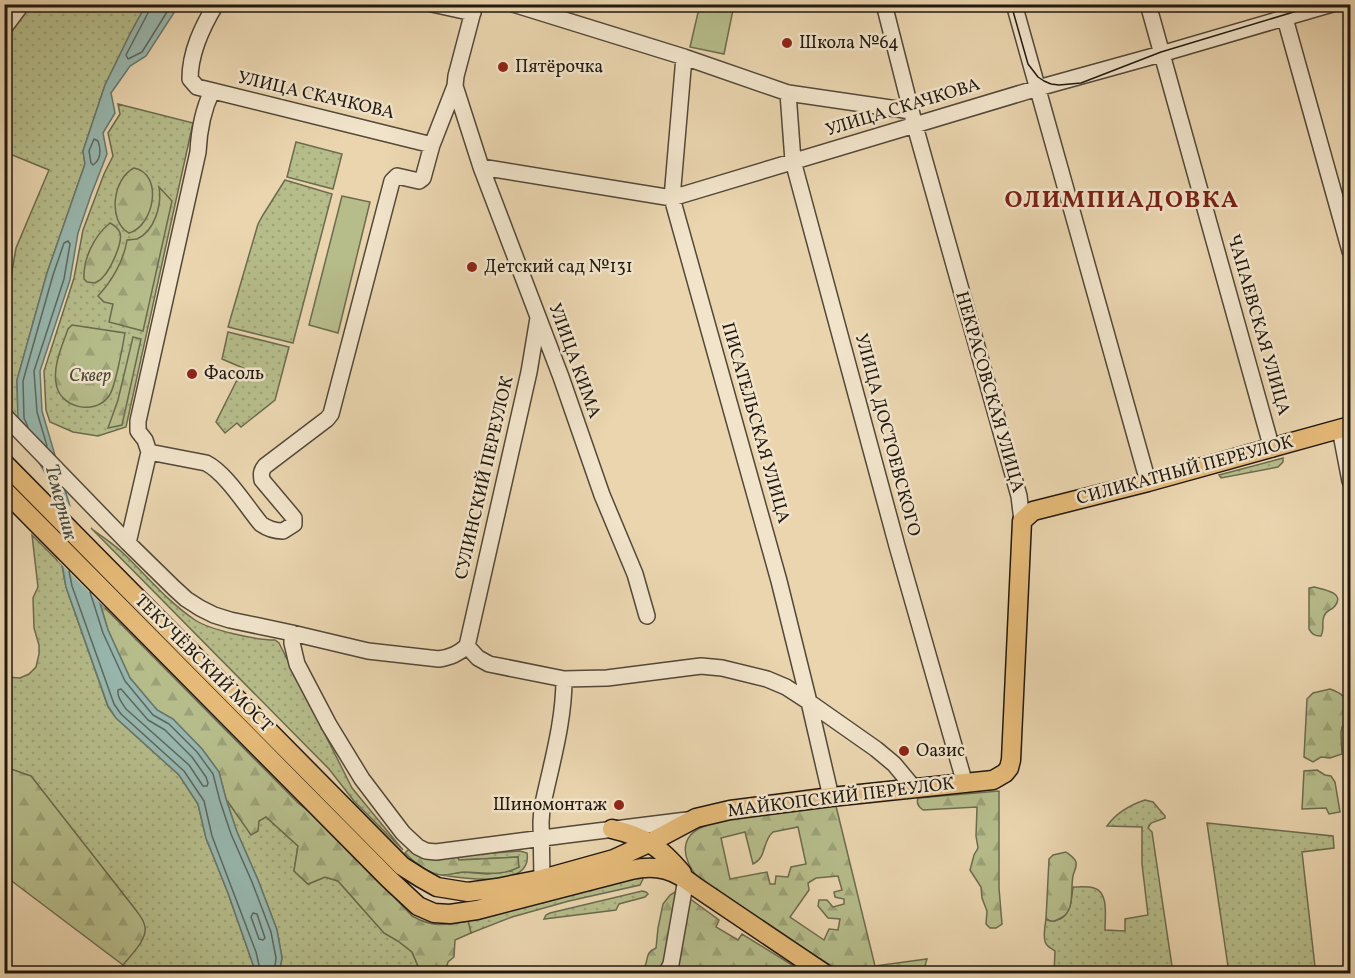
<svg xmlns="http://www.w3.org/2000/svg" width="1355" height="978" font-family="Vollkorn,serif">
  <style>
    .green { fill: url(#green-dots); stroke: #6c6b4e; stroke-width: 1.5 }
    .forest { fill: url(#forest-firs); stroke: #6c6b4e; stroke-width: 1.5; fill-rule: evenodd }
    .pitch { fill: #b6bd8b; stroke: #6c6b4e; stroke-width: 1.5 }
    .water { fill: #98b8af; stroke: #68786f; stroke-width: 1.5 }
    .pier { fill: #ead5af }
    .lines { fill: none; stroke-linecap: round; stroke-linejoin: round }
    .shore { stroke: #5c6860; stroke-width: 1.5 }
    .minor-casing { stroke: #534838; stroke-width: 18 }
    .major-casing { stroke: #211910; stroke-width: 21 }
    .minor { stroke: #f1e4cb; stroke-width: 15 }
    .major { stroke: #e5ba78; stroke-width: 18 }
    .tram { stroke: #211910; stroke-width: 1.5 }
    .poi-dot { fill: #8f2418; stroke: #f1e4cb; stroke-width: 2 }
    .labels { text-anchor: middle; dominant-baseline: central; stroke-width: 5; stroke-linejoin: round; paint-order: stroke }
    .poi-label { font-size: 18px; fill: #211910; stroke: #f1e4cb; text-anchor: start }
    .street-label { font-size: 18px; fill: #211910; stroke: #f1e4cb }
    .park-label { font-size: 18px; font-style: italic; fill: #4e4a35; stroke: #f1e4cb }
    .water-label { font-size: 20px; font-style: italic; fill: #454940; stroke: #f1e4cb }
    .district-label { font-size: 24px; font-weight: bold; letter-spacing: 1.5px; fill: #7a1f14; stroke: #f1e4cb }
  </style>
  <defs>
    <pattern id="green-dots" width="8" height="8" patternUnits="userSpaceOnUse" patternTransform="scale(1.5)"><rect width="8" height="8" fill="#b6bd8b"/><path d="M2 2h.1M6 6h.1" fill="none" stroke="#9ca277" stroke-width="1.8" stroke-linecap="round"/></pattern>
    <pattern id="forest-firs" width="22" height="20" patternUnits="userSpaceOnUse" patternTransform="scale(1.5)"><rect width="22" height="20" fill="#b6bd8b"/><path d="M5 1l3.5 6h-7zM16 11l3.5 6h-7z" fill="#9ca277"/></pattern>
  </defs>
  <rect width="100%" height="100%" fill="#ead5af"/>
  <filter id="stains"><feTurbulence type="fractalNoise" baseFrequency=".00333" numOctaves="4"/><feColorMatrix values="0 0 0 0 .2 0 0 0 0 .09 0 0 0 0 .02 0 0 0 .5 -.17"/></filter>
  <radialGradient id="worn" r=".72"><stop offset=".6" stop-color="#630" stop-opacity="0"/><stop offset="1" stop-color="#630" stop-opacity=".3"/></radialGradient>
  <path class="green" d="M28 5H146L131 32 105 85 83 151 85 164 47 273 17 380 18 419 5 407V312L16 248 49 170 5 152V38Z
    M118 104 193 123 126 427 98 436 73 432 50 422 46 410 44 371 74 278 83 230 104 174 113 156 108 133 120 114Z
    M296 142 342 154 333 189 287 177Z
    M285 180 332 194 293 343 228 327 258 224 263 215Z
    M228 332 289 347 275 400 241 427 237 423 225 433 216 422 243 368 222 359Z
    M1283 458V462L1278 467 1221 478 1219 475Z
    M91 528C102 537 114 544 124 554 147 576 168 602 195 620 210 630 256 640 275 640L279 643 352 788 403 850 354 801 329 769Z
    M32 535 62 565 66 587 108 707 116 718 179 775 198 804 206 838 228 893 256 973H135L123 965 138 945 143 921 135 909 31 777 5 767 4 675 6 677 20 678 29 674 36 667 39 654V645L34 628 33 598 38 587Z
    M226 799 251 834 259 821 265 816 298 846 294 871 308 884 325 877 338 881 384 933 398 941 412 952 421 973H279L282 958 277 930 258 880 237 832Z
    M1145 800 1153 802 1165 816V818L1151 823 1148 828 1152 832 1173 973H1054L1055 951C1053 949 1049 948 1047 945 1042 940 1045 925 1046 919 1052 922 1054 921 1060 919 1072 913 1071 898 1073 887 1079 887 1088 886 1094 888 1109 892 1105 917 1105 930L1125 931V919L1148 915 1142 864V827L1107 826C1116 813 1130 805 1145 800Z
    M1207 823 1333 836 1334 848 1302 852 1315 967 1307 971V973H1229Z
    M520 851 527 853C533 890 461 878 441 875L464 872 487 874 512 871 518 857 459 860 457 856Z
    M641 877 643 879 640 885 569 901 512 917 471 933 468 921 525 905Z
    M642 891 646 892 648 894 645 897 619 904 616 910 544 919 546 915 550 913Z"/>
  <path class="forest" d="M134 168C164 174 154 226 129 233 107 221 113 178 134 168Z
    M159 187 172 201 143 331 109 322 113 304 104 302 98 296C112 281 124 260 127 240 129 240 135 239 137 239 155 231 162 204 159 187Z
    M110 223C114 225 118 228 120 233 123 243 110 270 103 277 101 280 98 281 95 283L87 282 84 279C83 259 94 236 110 223Z
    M72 325 125 333C123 345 115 388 109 396 95 416 59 408 56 383 53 365 62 346 68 329Z
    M133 337 141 339 122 425 108 428 118 400Z
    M1314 587C1321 589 1346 592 1335 606 1331 611 1326 610 1324 616 1321 624 1325 629 1321 636 1314 636 1312 634 1309 629V588Z
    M100 603 298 803 325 824 412 916C434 928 445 925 468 921L471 933 455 940 454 957 448 962 445 973H421L412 952 398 941 384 933 338 881 325 877 308 884 294 871 298 846 266 817 259 821 258 831 251 835 226 799 219 772 202 749 173 719 157 710 130 678 108 630Z
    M1330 689C1333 690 1336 691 1339 693 1351 700 1354 719 1342 727L1341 733 1342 754 1330 758 1321 757 1313 762 1304 757 1307 699 1313 693Z
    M5 767 31 776 135 909C139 914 144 920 145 927 147 940 131 955 123 965L5 876Z
    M1317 770 1325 775 1331 776 1335 782 1340 812 1329 814 1326 808 1302 809 1304 771Z
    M999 791V888L1002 924 996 928H990L986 924 987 911 982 898 981 887 970 870 974 855 978 848 976 836 977 807 923 810C919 807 916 804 918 798Z
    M828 805 836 806 875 966 927 959 923 973H843L703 886C695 874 682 859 686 844 688 835 697 829 705 826 716 821 729 820 741 817 770 812 799 809 828 805ZM798 827 806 864 791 867 788 877 776 876 775 884H770L767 872 730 879 721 838 745 832 753 864C767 858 762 841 773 832ZM838 876 842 890 834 892 835 897 844 899V904L833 907 827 900H819L818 906 828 918 840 919 838 930 829 929 824 940 790 917 809 890 808 883 816 878Z
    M411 847 457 856 459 860 518 857 519 867C501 877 483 872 464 872 456 872 448 876 441 875 428 873 414 862 405 853Z
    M1066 852C1070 855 1074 857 1076 862 1077 868 1074 871 1073 876 1070 891 1076 912 1059 919 1054 922 1051 922 1046 919L1049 859 1053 855Z
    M675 892 682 893 719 920 716 927 738 940 742 934 805 973 640 974C641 971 643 968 645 966 649 957 645 953 656 948L658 928 663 904 670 895Z"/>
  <path class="pitch" d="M700 4 734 5 724 54 690 47Z
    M342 196 370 202 338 333 309 325Z"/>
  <path class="water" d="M146 5H179L146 56 130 66 111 93 115 113 103 133 107 154 91 195 78 233 70 280 40 371 42 411 66 493 108 630 130 678 157 710 173 719 202 749 219 772 226 799 237 832 258 880 277 930 282 958 279 973H256L228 893 206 838 198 804 179 775 116 718 108 706 66 587 47 476 34 454 18 419 17 380 47 273 85 164 83 151 105 85 131 32Z"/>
  <path class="pier" d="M45 481 75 511 105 608 58 561Z"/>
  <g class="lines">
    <path class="shore" d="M151 4 150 9 126 55 128 59 142 52 172 4
      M94 139 98 141C101 150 102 159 93 165L91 163 89 151Z
      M28 427 24 418 23 381 53 275 64 243 68 241 70 244 64 279 34 371 37 412 47 446
      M69 571 72 586 114 704 121 714 184 771 204 801 212 836 256 952 261 974
      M90 592 103 633 125 681 153 715 169 724 197 752 213 774 220 801 231 834 252 882 271 932 276 958 274 974
      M121 689 148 720 165 730 192 757 206 777 208 783 207 786H203L189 765 126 709C122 703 117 697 118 690Z
      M253 913 257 914 265 938 263 940 259 939 251 917Z"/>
    <defs>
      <path id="minor" d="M216 4C202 27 190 52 190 79L197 87 432 145
        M432 4 473 13
        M513 4 684 57 788 93 911 111
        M884 4 915 126 1019 496 1022 521
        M1014 4 1148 482
        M1148 4 1272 449
        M1281 4 1350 251
        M4 28 22 4
        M684 57 672 198 779 581 809 702 831 797
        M455 86 481 167 561 377 602 495 635 574 647 616
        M788 93 793 161 897 546 965 784
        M481 167 672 198 1038 88 1161 54 1332 4
        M4 415 128 543 174 588 186 599 200 608 214 615 230 620 292 633 368 651 439 659C451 657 458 654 467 646
        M1340 429 1350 481
        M149 452 206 463C226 473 246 506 261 524 268 529 274 531 283 531L294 524V518L262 480C261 474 261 471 265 466L327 419 331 414 392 181 397 176 419 181 423 178 432 145 455 86 456 76 475 4
        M128 543 149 452 145 440 138 431V421L198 152C199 131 203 110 212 91
        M292 633V643L297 664 329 725 362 779 403 833 418 847 426 851 436 852C520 841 603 830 687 820
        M467 646 478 658 489 664 564 679 607 678 701 666 722 668 767 679 786 687 809 702 876 749 894 764 914 788
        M467 646 529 372 538 318
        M542 879 541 822 542 808C551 765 564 723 564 679
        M666 974 671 964 686 879"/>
      <path id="major" d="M4 463 402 866 421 878 437 887 468 892 497 888 542 879 614 859 651 842 696 818 730 810 831 797 993 780 1005 773 1009 768 1011 760 1022 521 1033 511 1148 482 1350 426
        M4 490 389 879 418 906 434 913 450 914 477 910 631 870C658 864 675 870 696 887L825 974
        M612 829C646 837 660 847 682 873"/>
    </defs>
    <use href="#minor" class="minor-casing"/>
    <use href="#major" class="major-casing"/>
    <use href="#minor" class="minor"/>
    <use href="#major" class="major"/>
    <path class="tram" d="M1011 4 1028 64 1038 77 1044 81 1051 84 1059 85 1081 83 1161 52 1320 4"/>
  </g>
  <g class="poi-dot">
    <circle cx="787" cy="43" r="6"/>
    <circle cx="503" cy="67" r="6"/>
    <circle cx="472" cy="267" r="6"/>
    <circle cx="192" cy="374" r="6"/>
    <circle cx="904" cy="751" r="6"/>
    <circle cx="619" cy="805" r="6"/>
  </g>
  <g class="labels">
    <g class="poi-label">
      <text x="799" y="43">Школа №64</text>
      <text x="515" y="67">Пятёрочка</text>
      <text x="484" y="267">Детский сад №131</text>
      <text x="204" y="374">Фасоль</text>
      <text x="916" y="751">Оазис</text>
      <text x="607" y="805" text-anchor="end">Шиномонтаж</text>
    </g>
    <g class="street-label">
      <text transform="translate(316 96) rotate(13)">УЛИЦА СКАЧКОВА</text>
      <text transform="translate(903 108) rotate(-17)">УЛИЦА СКАЧКОВА</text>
      <text transform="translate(1258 325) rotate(74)">ЧАПАЕВСКАЯ УЛИЦА</text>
      <text transform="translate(574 361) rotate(70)">УЛИЦА КИМА</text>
      <text transform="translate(989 392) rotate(74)">НЕКРАСОВСКАЯ УЛИЦА</text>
      <text transform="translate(755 423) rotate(74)">ПИСАТЕЛЬСКАЯ УЛИЦА</text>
      <text transform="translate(887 435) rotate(75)">УЛИЦА ДОСТОЕВСКОГО</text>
      <text transform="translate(1185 471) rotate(-15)">СИЛИКАТНЫЙ ПЕРЕУЛОК</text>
      <text transform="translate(485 478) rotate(-77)">СУЛИНСКИЙ ПЕРЕУЛОК</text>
      <text transform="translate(203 664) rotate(45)">ТЕКУЧЁВСКИЙ МОСТ</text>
      <text transform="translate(841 798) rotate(-7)">МАЙКОПСКИЙ ПЕРЕУЛОК</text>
    </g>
    <g class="park-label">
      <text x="90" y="376">Сквер</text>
    </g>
    <g class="water-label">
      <text transform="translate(60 502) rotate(75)">Темерник</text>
    </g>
    <g class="district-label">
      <text x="1122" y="201">ОЛИМПИАДОВКА</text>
    </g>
  </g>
  <rect width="1355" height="978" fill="none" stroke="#ead5af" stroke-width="24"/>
  <rect x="6" y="6" width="1343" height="966" fill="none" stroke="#211910" stroke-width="3"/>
  <rect x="12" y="12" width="1331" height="954" fill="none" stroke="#211910" stroke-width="1.5"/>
  <rect width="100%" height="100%" filter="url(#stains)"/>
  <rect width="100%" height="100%" fill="url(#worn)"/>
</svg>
